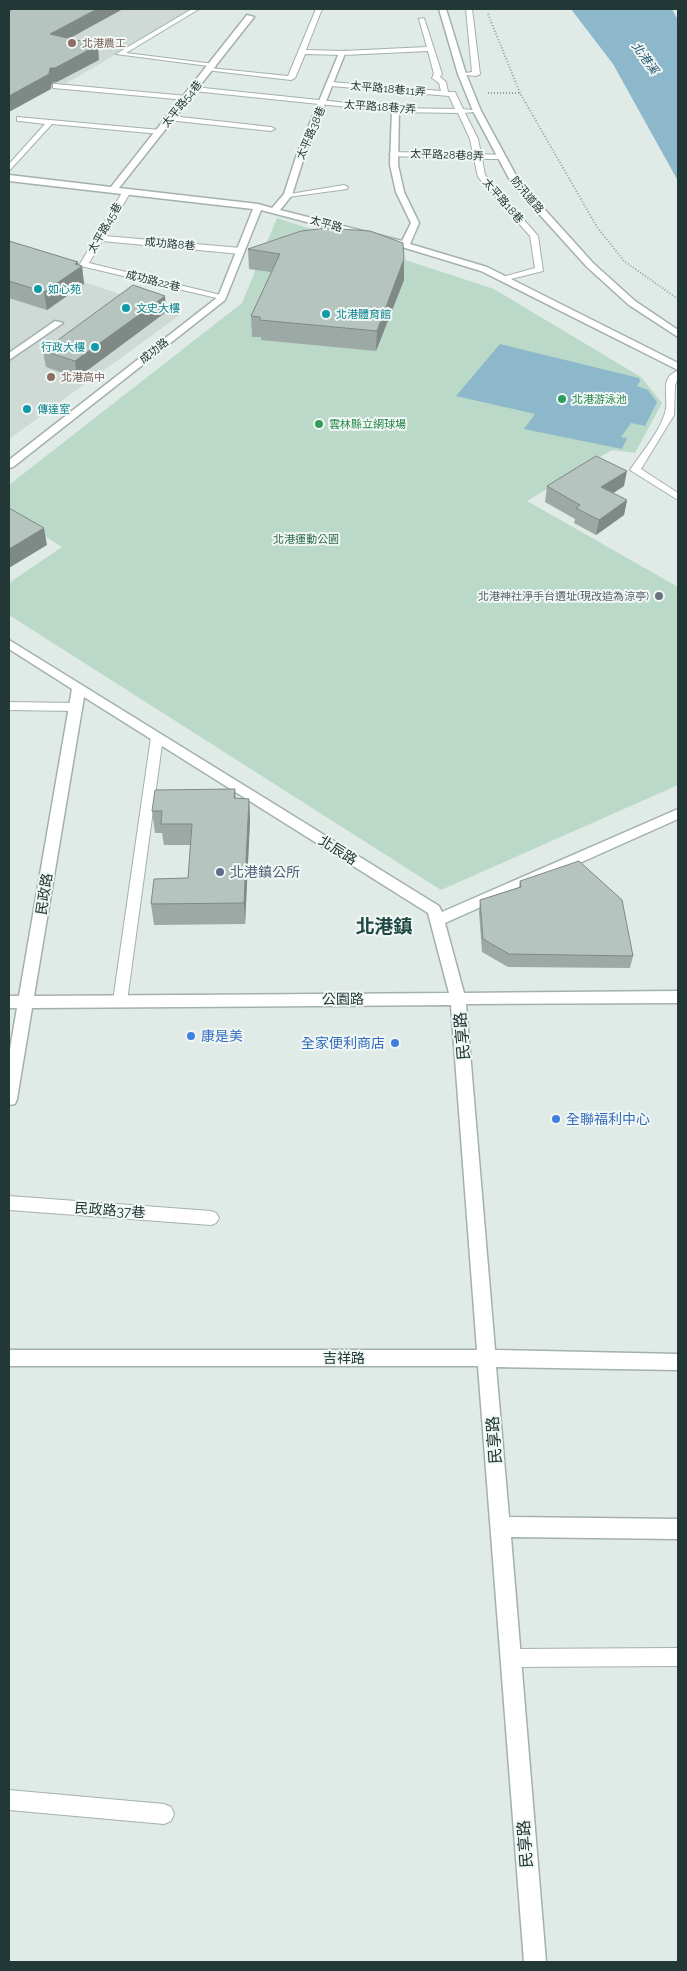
<svg xmlns="http://www.w3.org/2000/svg" width="687" height="1971" font-family="Raleway,'Noto Sans TC',sans-serif">
  <style>
    .built { fill: #cfd9d6 }
    .green { fill: #bbd9c8 }
    .water { fill: #8db7ca }
    .lines { fill: none; stroke-linecap: round; stroke-linejoin: round }
    .service-casing { stroke: #a3b1ae; stroke-width: 2 }
    .minor-casing { stroke: #a3b1ae; stroke-width: 3 }
    .path { stroke: #83aaa4; stroke-width: 2; stroke-dasharray: 1 2; stroke-linecap: butt }
    .service { fill: #fff; fill-rule: evenodd }
    .minor { fill: #fff; fill-rule: evenodd }
    .wall { fill: #9da9a5 }
    .shaded-wall { fill: #7f8986 }
    .building { fill: #b6c4c0; stroke: #7f8986 }
    .education-dot { fill: #8d6e63; stroke: #f0f7f4; stroke-width: 2 }
    .culture-dot { fill: #0f9aa8; stroke: #f0f7f4; stroke-width: 2 }
    .leisure-dot { fill: #2e9e5b; stroke: #f0f7f4; stroke-width: 2 }
    .worship-dot { fill: #6b7280; stroke: #f0f7f4; stroke-width: 2 }
    .service-dot { fill: #5c6f8a; stroke: #f0f7f4; stroke-width: 2 }
    .shop-dot { fill: #3f7fe0; stroke: #f0f7f4; stroke-width: 2 }
    .labels { text-anchor: middle; dominant-baseline: central; stroke-width: 4; stroke-linejoin: round; paint-order: stroke }
    .far-education-label { font-size: 11px; fill: #785e54; stroke: #f0f7f4; text-anchor: start }
    .far-street-label { font-size: 11px; fill: #223836; stroke: #f0f7f4 }
    .far-culture-label { font-size: 11px; fill: #0d838f; stroke: #f0f7f4; text-anchor: start }
    .far-leisure-label { font-size: 11px; fill: #27864d; stroke: #f0f7f4; text-anchor: start }
    .far-park-label { font-size: 11px; fill: #306b51; stroke: #f0f7f4 }
    .far-worship-label { font-size: 11px; fill: #5b616d; stroke: #f0f7f4; text-anchor: end }
    .far-water-label { font-size: 12px; font-style: italic; fill: #22566f; stroke: #f0f7f4 }
    .street-label { font-size: 14px; fill: #223836; stroke: #f0f7f4 }
    .service-label { font-size: 14px; fill: #4e5e75; stroke: #f0f7f4; text-anchor: start }
    .shop-label { font-size: 14px; fill: #366cbe; stroke: #f0f7f4; text-anchor: start }
    .near-street-label { font-size: 16px; fill: #223836; stroke: #f0f7f4 }
    .district-label { font-size: 19px; font-weight: bold; fill: #204845; stroke: #f0f7f4 }
  </style>
  <rect width="100%" height="100%" fill="#e0eae7"/>
  <path class="built" d="M9 9H194L65 84 29 77 9 89Z
    M9 256 180 315 9 439Z"/>
  <path class="green" d="M277 218 494 289 641 377 662 403 635 453 612 450 527 501 678 587V785L441 890 9 615V583L62 547 9 513V485L242 303Z"/>
  <path class="water" d="M571 9H672L678 20V181L613 64Z
    M500 344 639 378 640 381 637 386 648 390 657 402 645 426 631 423 621 437 627 438 622 449 524 429 535 414 456 396Z"/>
  <g class="lines">
    <defs>
      <path id="service" d="M192 9H199L126 53 214 64 216 67 116 54Z
        M316 9H322L306 50 343 51 427 47 419 19 424 18 442 74 440 77 446 82 448 92H455L463 109 481 111 465 113 478 139 481 154 501 155 505 157 501 159H482L485 175 538 236 543 271 503 281 499 278 535 268 530 236 478 177 474 159 393 156 389 154 393 152 473 154 470 139 458 113 396 112 194 91 190 89 194 87 396 108 455 109 449 96 331 86 327 84 331 82 441 91 439 83 432 78 434 74 428 51 343 55 305 54 295 78 291 80 206 70 210 68 288 76Z
        M466 9H472L480 74 476 76 458 74 472 72Z
        M56 84 187 96 191 98 187 100 53 88V84Z
        M171 116 271 127 275 129 271 131 168 120V116Z
        M17 117 160 130 164 132 160 134 52 124 9 171V164L45 124 20 121H17Z
        M344 185 348 187 347 189 288 197 284 195Z
        M127 189 131 191 105 236 241 248 245 251 241 254 102 241 89 263 225 296V300L81 266 80 264 123 191Z
        M678 371V378L675 385 674 415 641 469 678 493V500L630 470C642 452 659 433 665 413 670 398 658 377 678 371Z
        M9 702 74 703 80 707 74 711 9 710Z
        M157 733 163 737 127 1001 125 1005H115L113 1001 151 737Z
        M9 1196 211 1211 216 1213 219 1218 216 1223 211 1225 9 1210Z
        M678 1648V1666L511 1667 504 1665 502 1658 504 1651 511 1649Z
        M9 1790 164 1804 171 1807 174 1814 171 1821 164 1824 9 1810Z"/>
      <path id="minor" d="M439 9H446L466 74 481 111 519 181 593 263 635 301 678 330V337L629 305 587 267 512 184 473 111 458 74Z
        M247 15 254 17 119 188 258 204 272 208 284 194 297 154 339 53 346 51 305 154 292 195 280 210 402 241 411 223 396 192 390 165 392 110 399 108 398 165 404 192 419 223 410 244 487 267 678 363V370L481 271 402 247 261 210 225 300 13 467 9 468V460L218 297 253 209 9 181V175L111 187Z
        M55 321 63 323 9 360V353Z
        M9 640 439 906 442 912 678 809V819L445 923 464 993 678 991V1003L466 1004 495 1350 678 1354V1370L496 1367 509 1517 678 1519V1539L511 1537 546 1962H524L478 1366H9V1350H477L451 1005 32 1008 17 1099 15 1104 9 1105V1055L17 1008H9V996H19L72 689 9 649ZM84 697 428 913 449 993 34 996Z"/>
    </defs>
    <use href="#service" class="service-casing"/>
    <use href="#minor" class="minor-casing"/>
    <path class="path" d="M488 14 520 93 597 227 624 261 678 299
      M488 93H520"/>
    <use href="#service" class="service"/>
    <use href="#minor" class="minor"/>
  </g>
  <path class="wall" d="M9 241 78 262V265L82 266 84 284 47 310 9 298Z
    M248 249 404 259V280L376 351 261 340V337H252L251 316 271 272 249 269Z
    M165 296 166 312 77 378 46 367 43 351Z
    M547 486H624L613 493 627 500 624 515 596 535 574 523 575 519 545 502Z
    M235 789 236 798 249 799 250 820 245 924 154 925 151 904 188 878 191 845H164L162 833H155L152 811Z
    M520 881 633 956 630 968 508 967 482 952 479 912 480 900 519 887Z"/>
  <path class="shaded-wall" d="M97 9H123L52 48 50 34Z
    M98 45 99 60 57 82 52 83 51 89 9 112V96L50 68Z
    M404 259V280L376 351 377 331Z
    M78 262 79 269 82 266 84 284 47 310 44 292Z
    M165 296 166 312 77 378 75 361Z
    M627 471 624 486 598 503 601 487Z
    M627 500 624 515 596 535 599 520Z
    M44 528 47 545 9 568V549Z
    M249 799 250 820 245 924 244 903Z"/>
  <path class="building" d="M13 9H97L50 34 98 45 55 68H50L49 74 9 96V11Z
    M327 228 370 231 403 243 404 259 377 331 260 320V317L251 316 280 254 248 249 301 231Z
    M9 241 78 262 75 264 82 266 44 292 9 281Z
    M133 285 165 296 75 361 43 351Z
    M596 456 627 471 601 487 627 500 599 520 576 508 580 505 547 486Z
    M9 508 44 528 9 549Z
    M235 789 234 798 249 799 244 903 151 904 154 879 188 878 192 824H161L162 811H152L155 790Z
    M579 861 622 900 633 956 509 954 483 939 480 900 521 887 520 881Z"/>
  <g class="education-dot">
    <circle cx="72" cy="43" r="5"/>
    <circle cx="51" cy="377" r="5"/>
  </g>
  <g class="culture-dot">
    <circle cx="38" cy="289" r="5"/>
    <circle cx="126" cy="308" r="5"/>
    <circle cx="326" cy="314" r="5"/>
    <circle cx="95" cy="347" r="5"/>
    <circle cx="27" cy="409" r="5"/>
  </g>
  <g class="leisure-dot">
    <circle cx="562" cy="399" r="5"/>
    <circle cx="319" cy="424" r="5"/>
  </g>
  <circle class="worship-dot" cx="659" cy="596" r="5"/>
  <circle class="service-dot" cx="220" cy="872" r="5"/>
  <g class="shop-dot">
    <circle cx="191" cy="1036" r="5"/>
    <circle cx="395" cy="1043" r="5"/>
    <circle cx="556" cy="1119" r="5"/>
  </g>
  <g class="labels">
    <g class="far-education-label">
      <text x="82" y="43">北港農工</text>
      <text x="61" y="377">北港高中</text>
    </g>
    <g class="far-street-label">
      <text transform="translate(388 89) rotate(5)">太平路18巷11弄</text>
      <text transform="translate(182 104) rotate(-51)">太平路54巷</text>
      <text transform="translate(380 107) rotate(4)">太平路18巷7弄</text>
      <text transform="translate(311 133) rotate(-67)">太平路38巷</text>
      <text transform="translate(447 155) rotate(2)">太平路28巷8弄</text>
      <text transform="translate(527 195) rotate(50)">防汛道路</text>
      <text transform="translate(503 201) rotate(49)">太平路18巷</text>
      <text transform="translate(326 224) rotate(15)">太平路</text>
      <text transform="translate(105 228) rotate(-60)">太平路45巷</text>
      <text transform="translate(170 244) rotate(5)">成功路8巷</text>
      <text transform="translate(153 281) rotate(14)">成功路22巷</text>
      <text transform="translate(154 351) rotate(-38)">成功路</text>
    </g>
    <g class="far-culture-label">
      <text x="48" y="289">如心苑</text>
      <text x="136" y="308">文史大樓</text>
      <text x="336" y="314">北港體育館</text>
      <text x="85" y="347" text-anchor="end">行政大樓</text>
      <text x="37" y="409">傳達室</text>
    </g>
    <g class="far-leisure-label">
      <text x="572" y="399">北港游泳池</text>
      <text x="329" y="424">雲林縣立網球場</text>
    </g>
    <g class="far-park-label">
      <text x="306" y="539">北港運動公園</text>
    </g>
    <g class="far-worship-label">
      <text x="649" y="596">北港神社淨手台遺址(現改造為涼亭)</text>
    </g>
    <g class="far-water-label">
      <text transform="translate(645 58) rotate(54)">北港溪</text>
    </g>
    <g class="street-label">
      <text transform="translate(338 850) rotate(32)">北辰路</text>
      <text transform="translate(44 894) rotate(-81)">民政路</text>
      <text transform="translate(343 999) rotate(-1)">公園路</text>
      <text transform="translate(110 1210) rotate(4)">民政路37巷</text>
      <text x="344" y="1358">吉祥路</text>
    </g>
    <g class="service-label">
      <text x="230" y="872">北港鎮公所</text>
    </g>
    <g class="shop-label">
      <text x="201" y="1036">康是美</text>
      <text x="385" y="1043" text-anchor="end">全家便利商店</text>
      <text x="566" y="1119">全聯福利中心</text>
    </g>
    <g class="near-street-label">
      <text transform="translate(462 1036) rotate(-95)">民享路</text>
      <text transform="translate(494 1440) rotate(-94)">民享路</text>
      <text transform="translate(525 1844) rotate(-94)">民享路</text>
    </g>
    <g class="district-label">
      <text x="384" y="926">北港鎮</text>
    </g>
  </g>
  <rect width="687" height="1971" fill="none" stroke="#223836" stroke-width="20"/>
</svg>
